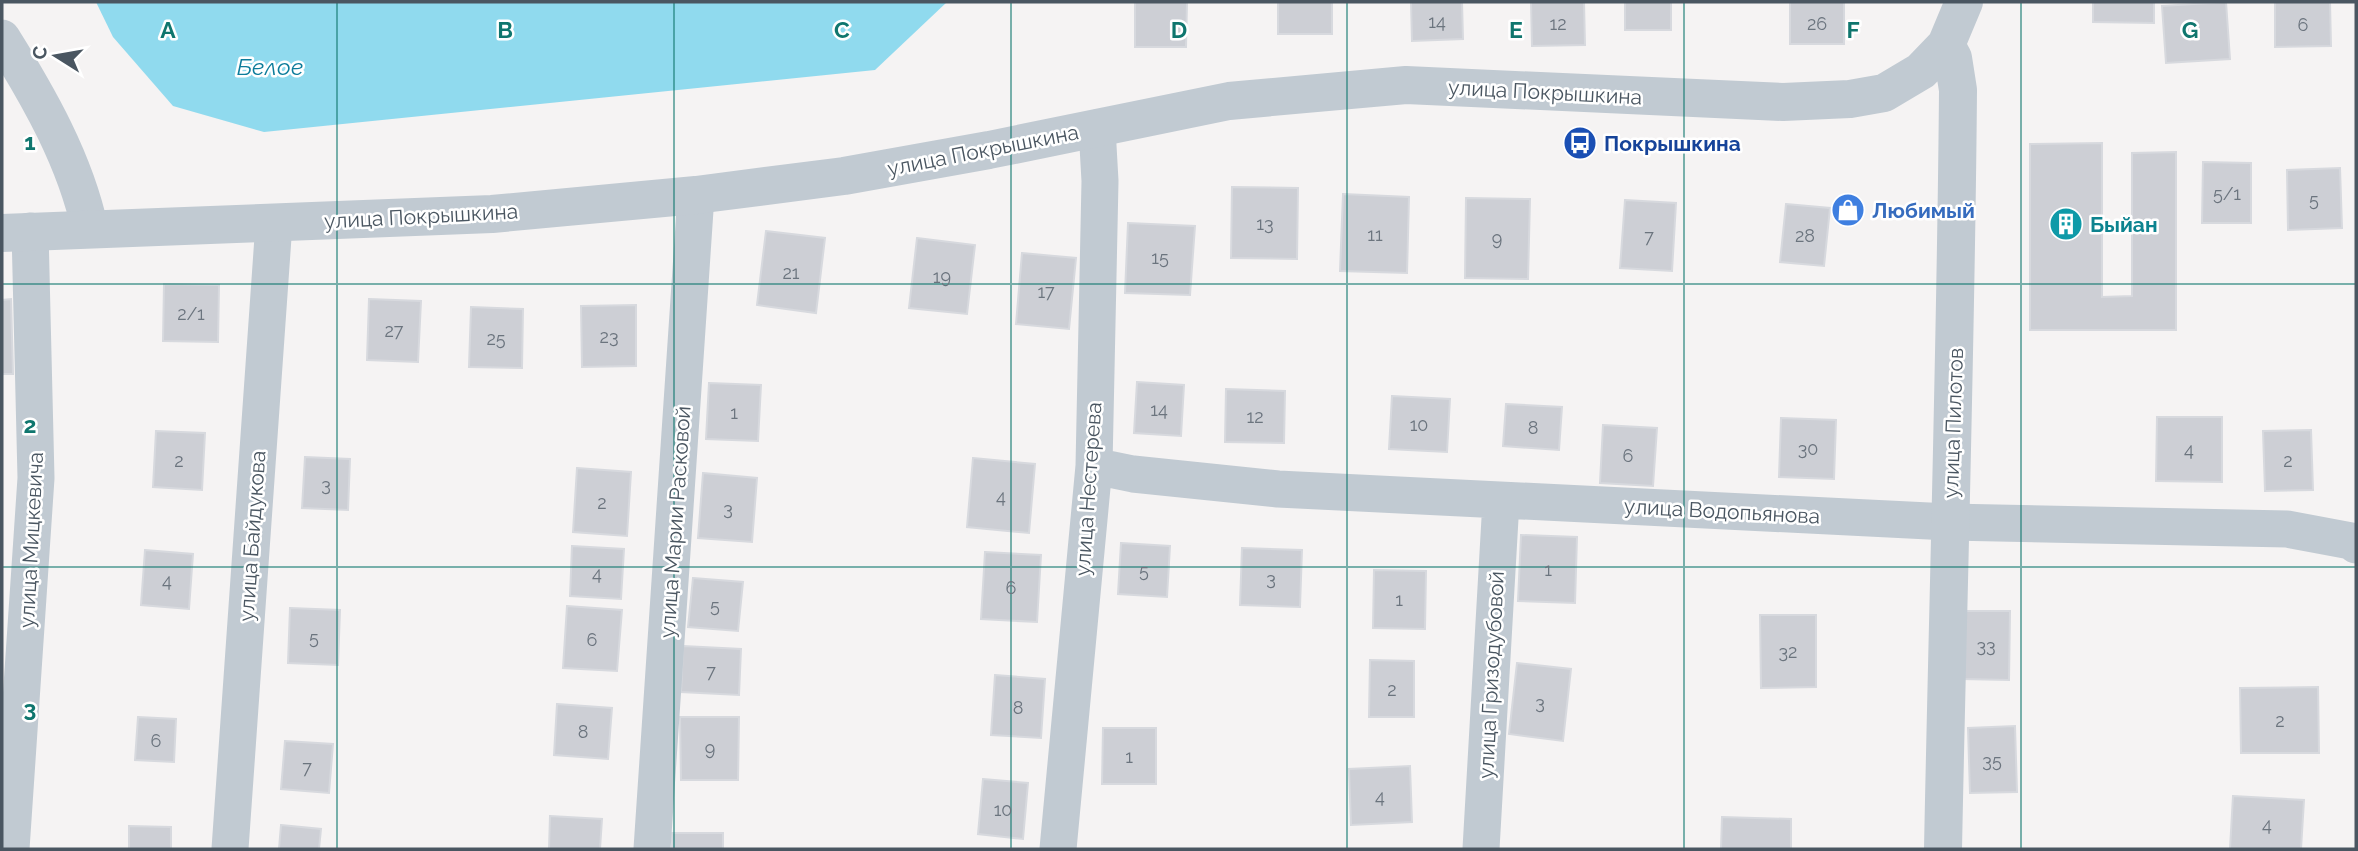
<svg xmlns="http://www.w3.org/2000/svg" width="2358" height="851" font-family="Raleway,sans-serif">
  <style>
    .water { fill: #90daee }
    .building { fill: #cdcfd5; stroke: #d7d9de; stroke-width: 2 }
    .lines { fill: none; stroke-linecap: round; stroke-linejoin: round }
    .minor { stroke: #c1cad2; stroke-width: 37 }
    .tertiary { stroke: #c1cad2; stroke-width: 38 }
    .grid { fill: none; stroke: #0f766e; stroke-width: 2; stroke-opacity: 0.55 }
    .labels { text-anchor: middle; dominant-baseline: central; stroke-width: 5; stroke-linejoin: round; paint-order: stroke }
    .number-label { font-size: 18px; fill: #6b747e }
    .street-label { font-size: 21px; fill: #4a5661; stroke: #fff }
    .transit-label { font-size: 21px; font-weight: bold; fill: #164399; stroke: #fff; text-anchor: start }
    .shop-label { font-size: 21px; font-weight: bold; fill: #366cbe; stroke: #fff; text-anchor: start }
    .culture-label { font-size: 21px; font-weight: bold; fill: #0d838f; stroke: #fff; text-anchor: start }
    .water-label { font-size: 23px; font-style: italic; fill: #0c7c9b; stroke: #fff }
    .grid-label { font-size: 23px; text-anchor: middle; font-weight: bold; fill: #0f766e; stroke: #fff; stroke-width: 5; stroke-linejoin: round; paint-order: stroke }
  </style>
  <rect width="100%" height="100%" fill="#f5f3f3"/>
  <path class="water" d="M96 2H947L875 70 264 132 173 106 113 37Z"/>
  <path class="building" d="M1135 2H1187L1186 47H1135Z
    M1278 2H1332V34H1278Z
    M1411 2H1462L1463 39 1412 41Z
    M1531 2H1584L1585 45 1532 46Z
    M1625 2H1671V30H1625Z
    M1790 2H1844V44H1790Z
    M2093 2H2154V23L2093 22Z
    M2226 2 2230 59 2166 63 2162 6Z
    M2275 2H2330L2331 46 2275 47Z
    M2102 143V297L2132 296V153L2176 152V330H2030V144Z
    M2203 162 2251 163V223H2202Z
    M2340 168 2342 228 2288 230 2287 170Z
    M1232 187 1298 188 1297 259 1231 258Z
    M1343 194 1409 197 1407 273 1340 271Z
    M1466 198 1530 199 1528 279 1465 278Z
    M1625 200 1676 203 1672 271 1620 268Z
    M1786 204 1830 208 1824 266 1780 262Z
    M1128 223 1195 226 1190 295 1125 293Z
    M766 231 825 238 816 313 757 305Z
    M917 238 975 245 967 314 909 308Z
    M1022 253 1076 258 1069 329 1016 324Z
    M164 284 219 285 218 342 163 341Z
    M11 299 13 374H2V300Z
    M369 299 421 301 418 362 367 360Z
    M636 305V366L582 367 581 306Z
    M471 307 523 309 522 368 469 367Z
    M1137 382 1184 385 1181 436 1134 433Z
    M709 383 761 385 758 441 706 439Z
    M1226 389 1285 391 1284 443 1225 442Z
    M1392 396 1450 399 1447 452 1389 449Z
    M1506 404 1562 407 1559 450 1503 446Z
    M2157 417H2222V482L2156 481Z
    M1781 418 1836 420 1834 479 1779 477Z
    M1603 425 1657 428 1653 486 1600 483Z
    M2311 430 2313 490 2265 491 2263 431Z
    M156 431 205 433 202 490 153 487Z
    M305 457 350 459 348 510 302 508Z
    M973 458 1035 464 1029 533 967 527Z
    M577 468 631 472 627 536 573 532Z
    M703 473 757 478 752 542 698 538Z
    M1521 535 1577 537 1575 603 1518 601Z
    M1121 543 1170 546 1167 597 1118 594Z
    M572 546 624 549 621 599 570 596Z
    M1242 548 1302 550 1300 607 1240 605Z
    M145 550 193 554 189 609 141 605Z
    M985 552 1041 555 1037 622 981 619Z
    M1374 570 1426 571 1425 629 1373 628Z
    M693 578 743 582 738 631 688 627Z
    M567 606 622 610 617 671 563 668Z
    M290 608 340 610 338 665 288 663Z
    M1963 611H2010L2009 680 1962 679Z
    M1760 615H1816V687L1761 688Z
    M683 646 741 649 739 695 681 692Z
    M1370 660 1414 661V717H1369Z
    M1517 663 1571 669 1563 741 1509 734Z
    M995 675 1045 679 1041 738 991 735Z
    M2318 687 2319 753H2241L2240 688Z
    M557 704 612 708 608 759 554 755Z
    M138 717 176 719 174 762 135 760Z
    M680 717H739L738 780H681Z
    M2015 726 2017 792 1970 793 1968 728Z
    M1103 728H1156V784H1102Z
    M285 741 333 744 329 793 281 789Z
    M1410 766 1412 822 1351 825 1349 769Z
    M983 779 1028 783 1023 839 978 834Z
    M2233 796 2304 800 2301 849H2230Z
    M550 816 602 819 600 849H549Z
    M1722 817 1791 819V849H1721Z
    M281 825 321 829 319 849H279Z
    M129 826 171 827V849H129Z
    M672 833H723V849H672Z"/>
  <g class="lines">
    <path class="minor" d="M2 38C39 97 75 160 90 229
      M1094 466 1133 474 1278 489 1949 522 2287 529 2351 541 2356 545
      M11 849 36 478 30 231
      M230 849 274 223
      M652 849 696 195
      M1058 849 1094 466 1100 181 1097 128
      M1481 849 1501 501"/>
    <path class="tertiary" d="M2 233 492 214 696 195 844 176 989 150 1229 101 1406 85 1783 102 1850 99 1884 93 1921 71 1946 45 1964 2
      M1943 849C1948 596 1956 343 1958 90L1953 58 1946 45"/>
  </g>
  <path class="grid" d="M337 2V849M674 2V849M1011 2V849M1347 2V849M1684 2V849M2021 2V849M2 284H2356M2 567H2356"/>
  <defs>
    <symbol id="bus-disc" viewBox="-11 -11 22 22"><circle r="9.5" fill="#1a4fb4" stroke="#fff"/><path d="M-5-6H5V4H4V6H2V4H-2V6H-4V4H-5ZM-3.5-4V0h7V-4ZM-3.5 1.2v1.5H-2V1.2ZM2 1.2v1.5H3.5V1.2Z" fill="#fff"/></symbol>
    <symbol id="shop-disc" viewBox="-11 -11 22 22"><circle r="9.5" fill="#3f7fe0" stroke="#fff"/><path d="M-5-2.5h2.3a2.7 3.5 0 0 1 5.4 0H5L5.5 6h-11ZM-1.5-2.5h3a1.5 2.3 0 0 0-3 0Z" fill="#fff"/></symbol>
    <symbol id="building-disc" viewBox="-11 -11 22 22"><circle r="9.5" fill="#0f9aa8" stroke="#fff"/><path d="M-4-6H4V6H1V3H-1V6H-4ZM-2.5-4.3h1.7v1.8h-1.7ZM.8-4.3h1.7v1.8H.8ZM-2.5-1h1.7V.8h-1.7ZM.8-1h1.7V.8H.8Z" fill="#fff"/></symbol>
  </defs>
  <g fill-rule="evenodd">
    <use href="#bus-disc" x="1561" y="124" width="38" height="38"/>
    <use href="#shop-disc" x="1829" y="191" width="38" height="38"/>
    <use href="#building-disc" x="2047" y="205" width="38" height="38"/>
  </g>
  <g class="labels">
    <g class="number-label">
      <text x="1437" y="21">14</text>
      <text x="1558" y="23">12</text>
      <text x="1817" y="23">26</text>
      <text x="2303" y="24">6</text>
      <text x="2227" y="193">5/1</text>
      <text x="2314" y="199">5</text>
      <text x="1265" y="223">13</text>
      <text x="1375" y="234">11</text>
      <text x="1805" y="235">28</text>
      <text x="1649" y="236">7</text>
      <text x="1497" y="238">9</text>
      <text x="1160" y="257">15</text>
      <text x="791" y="272">21</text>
      <text x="942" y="276">19</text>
      <text x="1046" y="291">17</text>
      <text x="191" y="313">2/1</text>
      <text x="394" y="330">27</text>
      <text x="609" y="336">23</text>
      <text x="496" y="338">25</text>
      <text x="1159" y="409">14</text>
      <text x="734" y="412">1</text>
      <text x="1255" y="416">12</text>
      <text x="1419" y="424">10</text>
      <text x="1533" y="427">8</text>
      <text x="1808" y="448">30</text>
      <text x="2189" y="449">4</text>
      <text x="1628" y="455">6</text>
      <text x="179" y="460">2</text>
      <text x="2288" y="460">2</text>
      <text x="326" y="484">3</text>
      <text x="1001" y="496">4</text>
      <text x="602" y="502">2</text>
      <text x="728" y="508">3</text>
      <text x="1548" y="569">1</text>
      <text x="1144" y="570">5</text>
      <text x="597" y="573">4</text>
      <text x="1271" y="578">3</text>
      <text x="167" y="580">4</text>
      <text x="1011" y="587">6</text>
      <text x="1399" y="599">1</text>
      <text x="715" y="605">5</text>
      <text x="314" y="637">5</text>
      <text x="592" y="639">6</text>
      <text x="1986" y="645">33</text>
      <text x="1788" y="651">32</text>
      <text x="711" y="671">7</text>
      <text x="1392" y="689">2</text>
      <text x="1540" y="702">3</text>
      <text x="1018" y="707">8</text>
      <text x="2280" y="720">2</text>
      <text x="583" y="731">8</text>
      <text x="156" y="740">6</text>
      <text x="710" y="748">9</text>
      <text x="1129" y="756">1</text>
      <text x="1992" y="760">35</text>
      <text x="307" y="767">7</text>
      <text x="1380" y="796">4</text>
      <text x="1003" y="809">10</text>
      <text x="2267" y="824">4</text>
    </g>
    <g class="street-label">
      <text transform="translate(1545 92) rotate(3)">улица Покрышкина</text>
      <text transform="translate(983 150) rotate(-11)">улица Покрышкина</text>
      <text transform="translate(421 216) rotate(-3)">улица Покрышкина</text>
      <text transform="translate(1953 423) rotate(-88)">улица Пилотов</text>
      <text transform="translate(1088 489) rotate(-86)">улица Нестерева</text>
      <text transform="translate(1722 511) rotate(3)">улица Водопьянова</text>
      <text transform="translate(675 522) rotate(-86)">улица Марии Расковой</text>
      <text transform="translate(252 536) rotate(-86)">улица Байдукова</text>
      <text transform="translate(31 540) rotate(-87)">улица Мицкевича</text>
      <text transform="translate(1491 675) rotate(-87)">улица Гризодубовой</text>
    </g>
    <g class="transit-label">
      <text x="1604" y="143">Покрышкина</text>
    </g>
    <g class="shop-label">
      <text x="1872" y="210">Любимый</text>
    </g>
    <g class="culture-label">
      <text x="2090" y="224">Быйан</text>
    </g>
    <g class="water-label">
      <text x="270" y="66">Белое</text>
    </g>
  </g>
  <g class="grid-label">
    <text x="168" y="38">A</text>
    <text x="505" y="38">B</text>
    <text x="842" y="38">C</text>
    <text x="1179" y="38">D</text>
    <text x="1516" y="38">E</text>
    <text x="1853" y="38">F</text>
    <text x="2190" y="38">G</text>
    <text x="30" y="150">1</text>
    <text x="30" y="433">2</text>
    <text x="30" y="717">3</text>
  </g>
  <rect width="2358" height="851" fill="none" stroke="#4a5661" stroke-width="7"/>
  <g transform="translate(56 56) rotate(281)" stroke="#ffffff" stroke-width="5" paint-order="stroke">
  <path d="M0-5L12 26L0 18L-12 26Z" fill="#4a5661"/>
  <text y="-10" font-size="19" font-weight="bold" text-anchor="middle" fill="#4a5661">С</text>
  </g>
</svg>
